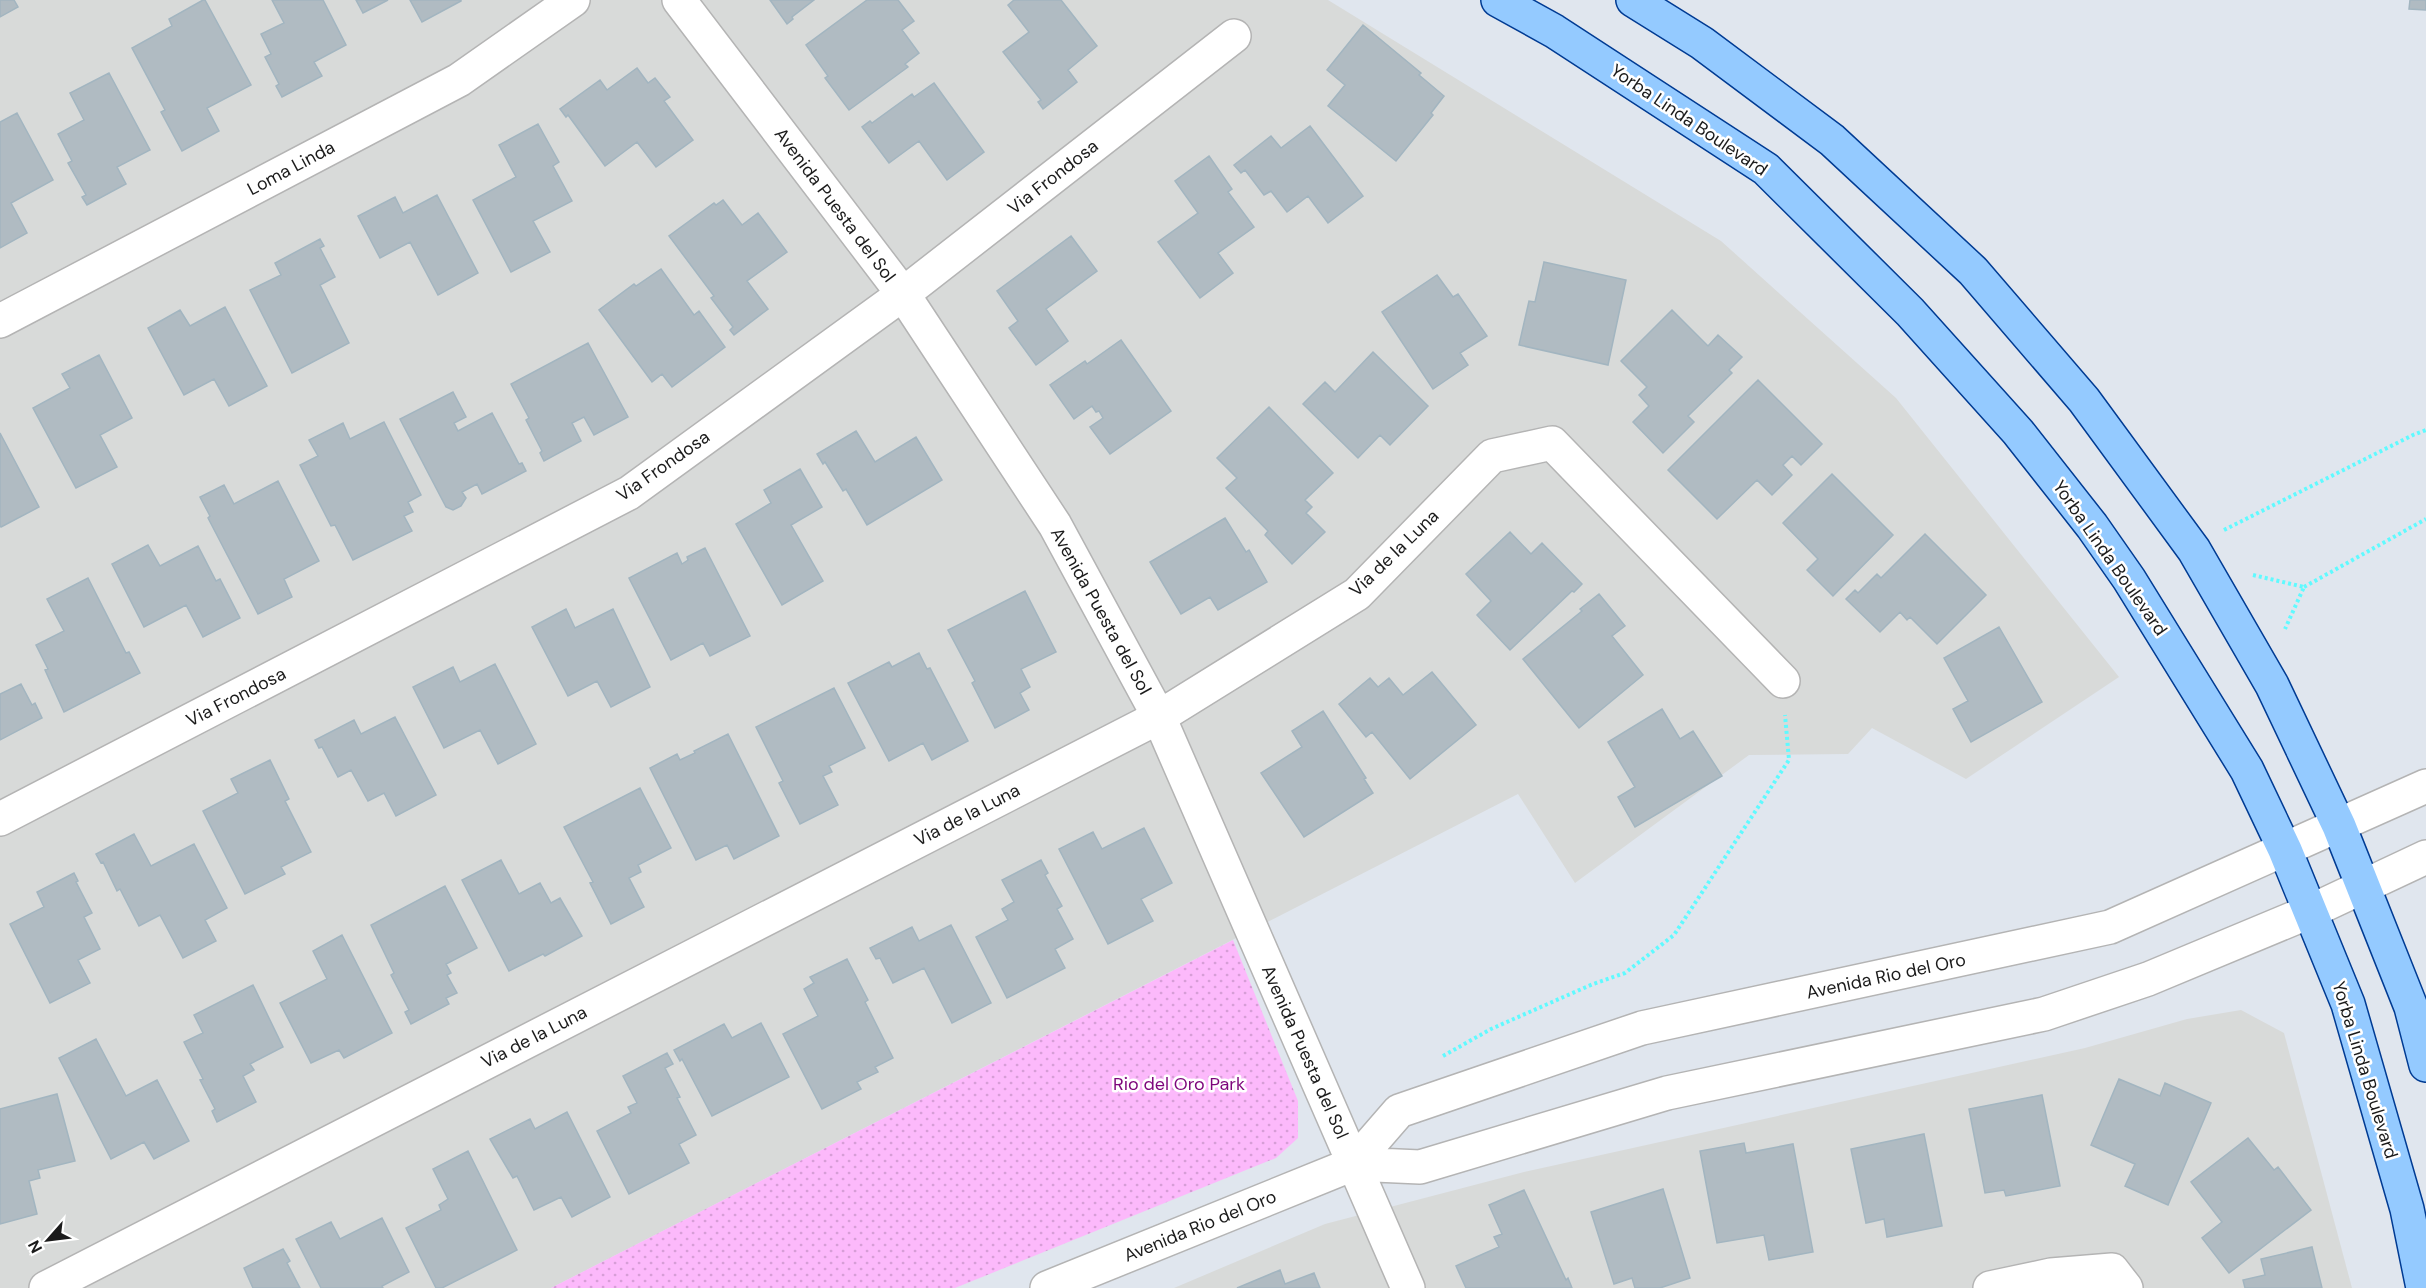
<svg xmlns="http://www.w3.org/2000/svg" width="2426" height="1288" font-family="'DM Sans',sans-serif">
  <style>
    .residential { fill: #d8dad9 }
    .park { fill: url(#park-dots) }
    .building { fill: #b0bbc2; stroke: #a2b5c0; stroke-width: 1.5 }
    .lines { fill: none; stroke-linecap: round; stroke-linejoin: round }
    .street-casing { stroke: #b4b4b4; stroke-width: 36 }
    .primary-casing { stroke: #003b93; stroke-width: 36 }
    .path { stroke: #60faff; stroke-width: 4; stroke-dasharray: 3 3; stroke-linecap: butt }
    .street { stroke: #fff; stroke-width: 33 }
    .primary { stroke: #94caff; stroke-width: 33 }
    .labels { text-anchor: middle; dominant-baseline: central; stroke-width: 5; stroke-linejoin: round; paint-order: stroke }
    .street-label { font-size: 18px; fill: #1b1b1b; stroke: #fff }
    .park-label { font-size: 18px; fill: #7d067b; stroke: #fff }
  </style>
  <defs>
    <pattern id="park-dots" width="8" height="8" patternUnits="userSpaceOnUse" patternTransform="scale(1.5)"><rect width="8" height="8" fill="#fcb9fb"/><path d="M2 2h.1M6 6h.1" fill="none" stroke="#d79ed7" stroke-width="1.8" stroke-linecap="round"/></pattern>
  </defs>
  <rect width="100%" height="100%" fill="#e0e6ee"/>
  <path class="residential" d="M0 0H1328L1721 241 1896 398 2119 677 1966 779 1872 728 1848 754 1749 755 1575 883 1518 794 551 1288H0Z
    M2241 1010 2284 1033 2352 1288H1174L1325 1224 1524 1172 2085 1048 2187 1019Z"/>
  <path class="park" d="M1233 940 1298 1101V1138L1276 1158 955 1288H551Z"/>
  <path class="building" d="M0 0H14L18 7 0 17Z
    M203 0H205L251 85 207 108 219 131 182 151 161 112 165 110 132 48 172 26 169 19Z
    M272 0H323L346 45 314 62 322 76 282 97 276 86 279 84 265 57 271 54 261 34 284 23Z
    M356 0H388L363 13Z
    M410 0H461V1L422 22Z
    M770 0H814L792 17 793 19 787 24Z
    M867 0H898L914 21 902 30 919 53 905 64 908 67 849 110 825 78 828 76 806 45Z
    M1014 0H1061L1097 46 1068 70 1077 82 1043 109 1038 102 1041 100 1003 52 1029 32 1008 5Z
    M2410 0H2426V10L2409 9Z
    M1363 25 1421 73 1419 75 1444 96 1431 113 1433 115 1396 161 1328 106 1345 85 1327 70Z
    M637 68 648 83 655 78 670 97 664 101 693 140 656 167 637 142 605 166 568 115 566 117 560 109 600 80 607 90Z
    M109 73 150 150 117 167 126 184 87 205 82 197 86 195 68 163 72 161 58 134 84 120 70 93Z
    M934 83 984 152 947 180 919 141 889 163 862 127 870 121 872 123 912 94 914 97Z
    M17 113 53 180 11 203 27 233 0 248V122Z
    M538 124 559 162 553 166 572 201 533 221 550 252 511 272 473 200 516 177 499 145Z
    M1310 126 1363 196 1328 223 1308 196 1287 212 1271 191 1264 195 1245 170 1241 173 1234 165 1271 136 1281 148Z
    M1209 156 1232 189 1228 192 1254 227 1218 253 1233 273 1200 298 1158 242 1198 213 1175 181Z
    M437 195 478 273 438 295 410 242 380 258 358 216 395 197 403 213Z
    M723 200 742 225 758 213 787 252 747 281 768 309 734 335 730 330 733 327 711 298 714 296 669 236 714 203 716 205Z
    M1071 236 1097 271 1046 309 1068 341 1036 365 1009 328 1018 321 997 291Z
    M320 239 324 246 320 248 335 277 320 285 349 343 292 373 250 290 281 275 275 263Z
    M1544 262 1626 280 1608 365 1519 345 1529 301 1535 302Z
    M661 269 694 315 699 311 725 347 672 387 662 374 652 382 599 310 634 284 636 286Z
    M1437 275 1453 297 1458 294 1487 336 1460 353 1468 365 1433 389 1382 312Z
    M225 307 267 386 229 406 214 379 184 395 148 328 180 310 190 326Z
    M1672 310 1708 346 1718 335 1742 357 1729 370 1732 373 1688 416 1694 422 1663 453 1633 422 1649 406 1639 395 1647 387 1621 361Z
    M1121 340 1171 411 1110 454 1090 427 1103 418 1099 411 1096 412 1092 406 1074 419 1050 385 1085 361 1087 364Z
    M588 343 628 417 594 435 584 417 572 423 581 441 544 461 540 453 542 451 526 420 529 418 511 384Z
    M1373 352 1428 406 1390 445 1380 435 1358 458 1303 404 1325 382 1335 392Z
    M99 355 132 418 100 435 117 467 76 488 33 408 70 388 62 374Z
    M1758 380 1822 444 1801 465 1792 456 1783 465 1792 475 1772 495 1757 480 1717 519 1668 470Z
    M453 392 466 417 454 423 458 431 492 413 519 464 522 463 526 471 482 494 477 484 462 492 466 498 461 506 453 510 446 507 400 419Z
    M1269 407 1333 473 1305 500 1312 507 1306 513 1325 532 1292 564 1265 535 1268 531 1226 488 1237 478 1217 458Z
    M384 422 421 495 408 502 413 512 404 516 412 531 353 560 335 525 331 526 300 465 318 456 309 440 343 423 350 439Z
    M856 431 875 462 916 437 942 480 867 525 846 489 843 491 825 462 823 464 817 454Z
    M0 433 39 507 1 527 0 526Z
    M800 469 822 507 791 525 823 581 782 605 736 524 771 503 764 490Z
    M1832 474 1893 535 1833 596 1807 570 1818 559 1783 523Z
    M278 481 319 561 284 579 292 597 258 614 208 518 210 516 200 497 224 485 234 504Z
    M1225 518 1246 552 1249 550 1267 582 1218 610 1210 597 1181 614 1150 562Z
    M1510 532 1531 554 1542 543 1582 584 1574 592 1572 591 1510 650 1477 615 1491 601 1466 574Z
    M1925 534 1986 595 1937 644 1910 617 1907 620 1900 612 1880 632 1846 599 1855 590 1858 593 1877 574 1881 578Z
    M148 545 160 566 198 546 216 581 220 579 240 618 203 637 186 605 144 627 112 564Z
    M705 548 750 636 710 656 703 643 671 660 629 578 677 553 682 564 688 560 687 557Z
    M88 578 126 653 129 652 140 673 64 712 45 670 48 669 36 645 64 631 47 599Z
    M1025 591 1056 652 1021 669 1030 687 1020 693 1029 710 995 728 972 683 975 681 948 630Z
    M1599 594 1625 626 1612 636 1643 675 1579 728 1523 659 1582 611 1580 609Z
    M566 609 575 628 613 609 650 687 611 707 597 681 568 696 532 627Z
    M1999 627 2042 702 1971 742 1953 709 1968 701 1944 658Z
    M919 653 927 669 930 668 968 741 932 760 923 743 889 761 848 683 889 662 892 667Z
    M495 664 536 744 498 764 480 730 444 748 413 687 453 667 460 682Z
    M1432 672 1476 725 1410 779 1372 732 1366 737 1339 704 1370 678 1378 687 1389 678 1403 695Z
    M21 684 32 705 35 703 42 718 0 740V694Z
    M834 688 865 748 829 766 832 772 823 776 838 805 800 824 779 783 783 781 756 727Z
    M1662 709 1680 739 1693 731 1722 776 1635 827 1618 797 1635 787 1608 742Z
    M1323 711 1366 778 1364 779 1373 793 1304 837 1261 773 1302 747 1292 731Z
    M395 717 436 795 396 816 384 793 368 801 351 770 338 777 322 747 319 748 315 740 354 720 361 734Z
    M728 734 779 836 734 859 727 845 696 860 650 768 677 754 680 760 695 753 694 751Z
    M270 760 289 799 285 801 311 852 281 867 285 874 245 894 203 811 238 793 231 779Z
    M640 788 671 848 638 865 641 872 629 878 644 907 611 924 590 883 593 882 564 827Z
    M1144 828 1172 883 1141 899 1153 921 1108 944 1059 849 1093 832 1102 849Z
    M134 834 151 866 194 844 227 908 205 920 216 941 183 958 160 915 139 926 120 889 117 891 103 862 101 863 96 854Z
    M501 860 519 894 540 883 551 903 560 898 582 936 545 956 543 954 509 971 462 880Z
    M1041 860 1048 873 1045 875 1062 906 1057 909 1073 939 1055 949 1065 968 1007 998 976 937 1008 920 1002 909 1014 902 1002 880Z
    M74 873 78 881 76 882 92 913 84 917 100 949 78 960 90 983 50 1003 10 924 44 907 37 892Z
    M445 886 477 948 446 964 451 973 447 975 457 993 446 998 449 1004 411 1024 405 1012 409 1010 391 975 394 973 371 925Z
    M951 925 991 1003 952 1023 924 968 893 983 880 958 876 959 870 948 912 927 919 941Z
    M342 935 392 1033 344 1058 339 1050 311 1063 280 1003 327 979 313 951Z
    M847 959 868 1000 865 1002 893 1058 875 1067 878 1072 857 1082 861 1089 822 1109 783 1034 818 1016 804 989 814 983 810 977Z
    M253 985 283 1047 250 1064 254 1070 243 1076 256 1102 217 1122 212 1111 215 1109 200 1080 203 1079 184 1042 203 1033 194 1015Z
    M761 1023 789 1077 712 1116 682 1059 680 1061 674 1050 724 1024 732 1038Z
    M96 1039 126 1096 157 1080 189 1141 154 1159 144 1142 111 1159 59 1058Z
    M667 1053 673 1064 665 1068 680 1097 677 1098 696 1135 679 1144 689 1163 629 1194 597 1131 631 1113 628 1107 637 1103 623 1076Z
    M2119 1079 2160 1096 2165 1083 2211 1103 2168 1205 2125 1186 2135 1164 2091 1145Z
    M57 1094 75 1161 38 1170 40 1178 29 1181 37 1214 0 1224V1109Z
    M2042 1095 2060 1186 2006 1196 2004 1190 1985 1193 1969 1109Z
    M567 1112 610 1197 572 1217 561 1197 534 1210 517 1176 513 1178 490 1139 530 1119 535 1129Z
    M1924 1134 1942 1226 1887 1237 1884 1219 1866 1223 1851 1149Z
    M2248 1138 2274 1170 2278 1167 2311 1210 2229 1273 2202 1238 2222 1222 2191 1182Z
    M1744 1143 1746 1153 1793 1144 1813 1252 1769 1260 1764 1235 1717 1243 1700 1151Z
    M468 1151 517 1250 442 1288H436L406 1228 441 1210 439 1205 448 1199 433 1169Z
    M1663 1189 1690 1278 1660 1288H1635L1632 1278 1614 1284 1591 1212Z
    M1524 1190 1566 1280 1568 1278 1572 1288H1466L1456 1266 1499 1247 1494 1237 1502 1234 1489 1205Z
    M382 1218 409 1272 382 1286 383 1288H321L296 1239 331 1222 340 1239Z
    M2312 1247 2322 1288H2245L2243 1280 2265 1275 2261 1259Z
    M283 1249 290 1261 287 1263 300 1288H253L244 1268Z
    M1280 1270 1285 1284 1314 1273 1320 1288H1237Z"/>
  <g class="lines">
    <defs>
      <path id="street" d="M679 0 903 294 1055 525 1159 717 1408 1288
        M0 321 459 80 573 0
        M0 819 629 493 903 294 1234 36
        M1353 1164 1399 1111 1642 1028 2110 927 2426 786
        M46 1288 1159 717 1357 594 1492 456 1552 443 1783 681
        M1047 1288 1353 1164 1420 1167 1667 1093 2044 1014 2148 979 2309 912 2426 857
        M1990 1288 2051 1275 2112 1270 2126 1288"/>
      <path id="primary" d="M1498 0 1554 31 1766 169 1910 312 2018 432 2092 526 2129 579 2247 770 2285 850 2348 1004 2407 1209 2423 1288
        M1633 0 1702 43 1832 140 1973 271 2084 400 2194 550 2272 685 2339 826 2411 1007 2426 1065"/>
    </defs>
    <use href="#street" class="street-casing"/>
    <use href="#primary" class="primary-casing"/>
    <path class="path" d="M2224 530 2413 435 2426 430
      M2253 575 2304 587 2285 629
      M2304 587 2426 519
      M1443 1056 1491 1029 1593 984 1625 973 1674 935 1789 760 1785 715"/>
    <use href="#street" class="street"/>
    <use href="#primary" class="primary"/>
  </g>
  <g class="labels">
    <g class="street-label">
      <text transform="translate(1689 120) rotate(34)">Yorba Linda Boulevard</text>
      <text transform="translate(291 168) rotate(-28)">Loma Linda</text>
      <text transform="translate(1053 177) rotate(-38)">Via Frondosa</text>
      <text transform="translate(835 205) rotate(53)">Avenida Puesta del Sol</text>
      <text transform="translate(663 466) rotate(-35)">Via Frondosa</text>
      <text transform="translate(1394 553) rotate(-44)">Via de la Luna</text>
      <text transform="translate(2110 558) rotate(55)">Yorba Linda Boulevard</text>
      <text transform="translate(1101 611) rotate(61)">Avenida Puesta del Sol</text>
      <text transform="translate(236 697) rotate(-27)">Via Frondosa</text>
      <text transform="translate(967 815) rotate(-27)">Via de la Luna</text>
      <text transform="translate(1886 976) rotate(-12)">Avenida Rio del Oro</text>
      <text transform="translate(534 1037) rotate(-27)">Via de la Luna</text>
      <text transform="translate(1305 1052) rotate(66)">Avenida Puesta del Sol</text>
      <text transform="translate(2365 1070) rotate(73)">Yorba Linda Boulevard</text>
      <text transform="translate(1200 1226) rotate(-22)">Avenida Rio del Oro</text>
    </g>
    <g class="park-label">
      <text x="1179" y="1084">Rio del Oro Park</text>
    </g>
  </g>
  <g transform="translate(48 1240) rotate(242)" stroke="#ffffff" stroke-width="4.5" paint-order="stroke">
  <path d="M0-4.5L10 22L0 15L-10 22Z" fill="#1b1b1b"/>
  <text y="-9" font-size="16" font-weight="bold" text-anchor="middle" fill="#1b1b1b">N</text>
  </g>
</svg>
